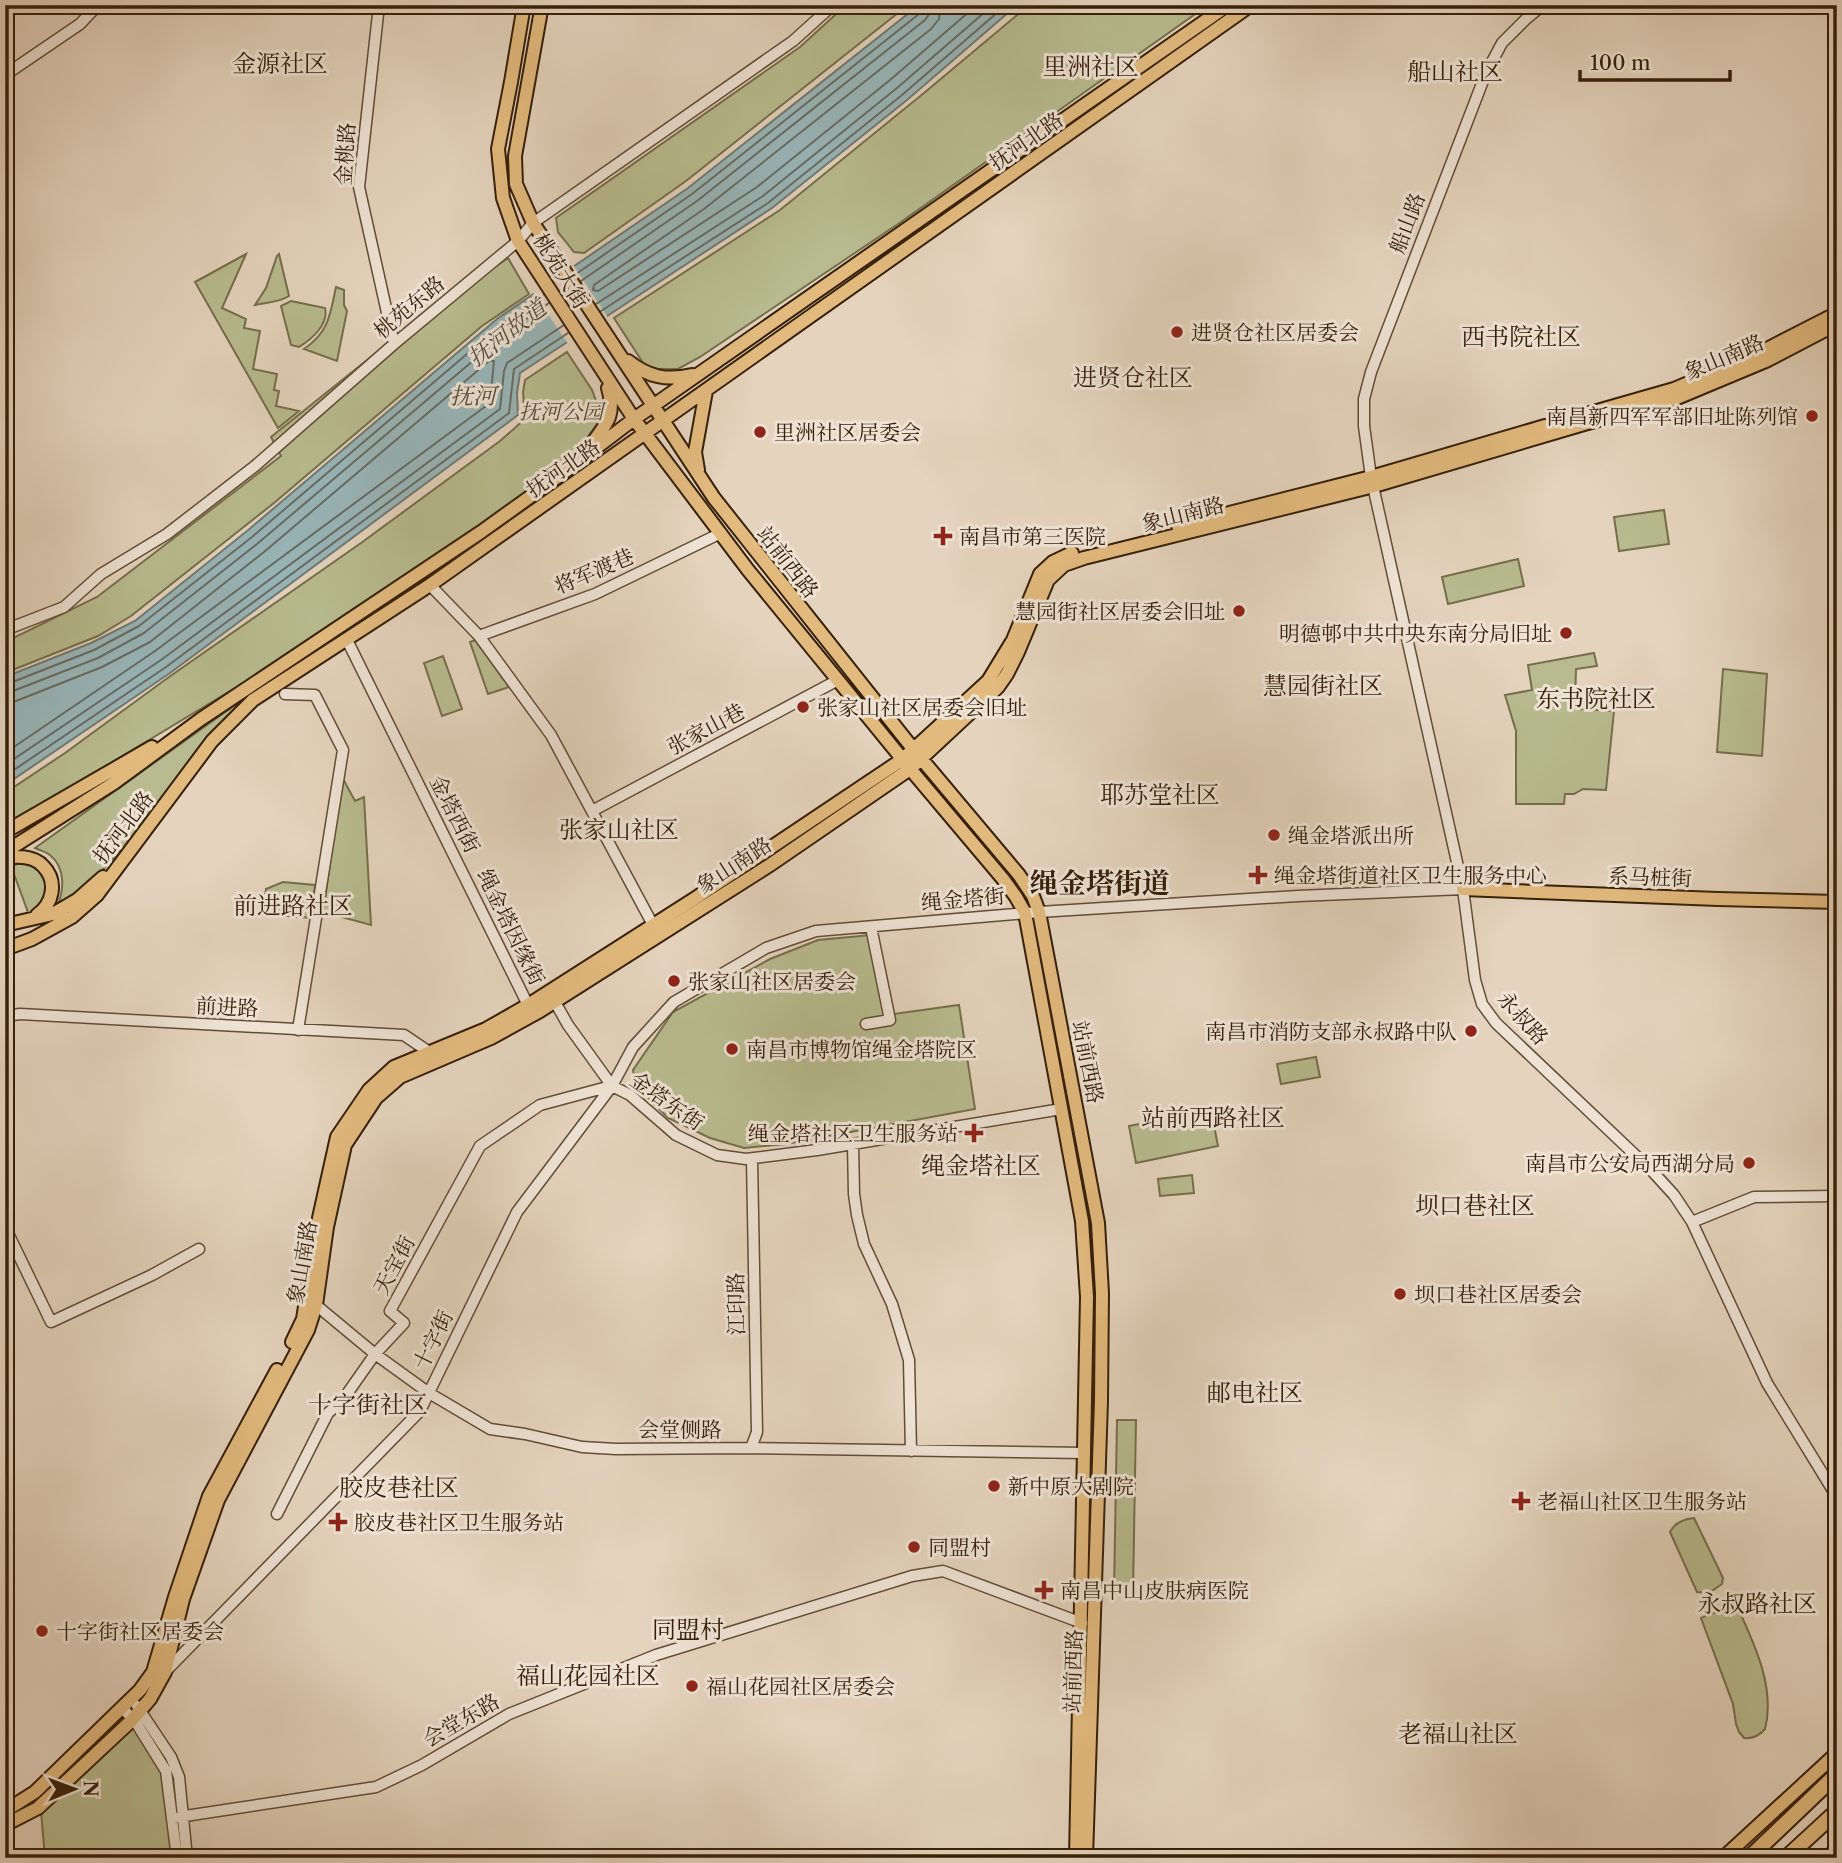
<svg xmlns="http://www.w3.org/2000/svg" width="1842" height="1863" font-family="'Libre Caslon Text','Noto Serif SC',serif">
  <style>
    .green { fill: #b7bb8f; stroke: #766e4c; stroke-width: 2 }
    .water { fill: #98b6ba; stroke: #717a73; stroke-width: 2 }
    .pier { fill: #e4d3bd }
    .lines { fill: none; stroke-linecap: round; stroke-linejoin: round }
    .shore { stroke: #676b62; stroke-width: 2 }
    .minor-casing { stroke: #624d36; stroke-width: 13 }
    .major-casing { stroke: #362009; stroke-width: 16 }
    .highway-casing { stroke: #362009; stroke-width: 18 }
    .minor { stroke: #ede2d4; stroke-width: 10 }
    .major { stroke: #e2ba7e; stroke-width: 12 }
    .highway { stroke: #e2ba7e; stroke-width: 14 }
    .poi-dot { fill: #8f2418; stroke: #ede2d4; stroke-width: 2.5 }
    .labels { text-anchor: middle; dominant-baseline: central; stroke-width: 6; stroke-linejoin: round; paint-order: stroke }
    .street-label { font-size: 21px; fill: #362009; stroke: #ede2d4 }
    .poi-label { font-size: 21px; fill: #362009; stroke: #ede2d4; text-anchor: start }
    .park-label { font-size: 21px; font-style: italic; fill: #56472a; stroke: #ede2d4 }
    .water-label { font-size: 23px; font-style: italic; fill: #534d3e; stroke: #ede2d4 }
    .quarter-label { font-size: 24px; fill: #362009; stroke: #ede2d4 }
    .district-label { font-size: 28px; font-weight: bold; fill: #362009; stroke: #ede2d4 }
  </style>
  <rect width="100%" height="100%" fill="#e4d3bd"/>
  <filter id="stains"><feTurbulence type="fractalNoise" baseFrequency=".00286" numOctaves="4"/><feColorMatrix values="0 0 0 0 .2 0 0 0 0 .09 0 0 0 0 .02 0 0 0 .5 -.17"/></filter>
  <radialGradient id="worn" r=".72"><stop offset=".6" stop-color="#630" stop-opacity="0"/><stop offset="1" stop-color="#630" stop-opacity=".3"/></radialGradient>
  <path class="green" d="M846 5H908L686 181 584 253 574 252 558 232 556 218 800 47Z
    M1029 5H1208L898 224 700 357 678 369H647L614 318 780 210 924 93Z
    M246 254 222 308 246 319 244 328 260 331 253 369 277 374 274 390 279 391 276 406 299 411 278 428 195 282Z
    M279 254 289 296C278 303 267 302 255 305L266 288 277 256Z
    M508 258 529 294 482 326 274 503 131 616 98 636 5 673V642L97 597 281 456 271 437 402 332Z
    M336 287 344 290V305L347 311 337 361 304 349C329 332 330 315 336 287Z
    M291 301 325 308C329 324 312 339 299 347L291 345 281 306Z
    M567 352 592 390 602 417 578 451 546 479 326 633 5 827V793L65 753 169 677 361 543 500 441 525 419 523 392 525 380Z
    M1664 510 1669 544 1619 551 1614 517Z
    M1518 559 1524 586 1448 604 1442 577Z
    M475 640 509 687 488 694 470 642Z
    M1594 653 1597 666 1576 669 1575 704 1579 709 1614 711 1606 790 1583 789 1574 794H1565L1564 804H1516V731L1505 695 1532 690 1528 665Z
    M443 656 462 709 442 716 424 663Z
    M1723 669 1767 674 1762 756 1717 752Z
    M242 700 118 854 80 893 57 907C64 891 66 868 50 855 46 852 39 850 35 848Z
    M342 777 355 801 364 797 371 925 323 912Z
    M24 862C39 864 43 876 48 889L40 908 29 915 11 866Z
    M283 882 315 885 312 918 263 914 266 889Z
    M871 935 887 1015 959 1005 975 1109 786 1144 744 1148 710 1138 668 1118 635 1084 633 1070 673 1012 770 959 818 940Z
    M1316 1057 1320 1077 1281 1084 1277 1064Z
    M1211 1110 1218 1146 1136 1163 1129 1126Z
    M1192 1175 1194 1193 1160 1196 1158 1179Z
    M1117 1420H1136L1133 1592H1114Z
    M1694 1518 1723 1578 1722 1584 1709 1593 1697 1592 1670 1532C1675 1522 1684 1519 1694 1518Z
    M1736 1604C1753 1641 1776 1687 1765 1729 1759 1736 1753 1739 1744 1738L1739 1732 1736 1724 1733 1704 1701 1618Z
    M132 1725 161 1772 173 1858H45L41 1811Z"/>
  <path class="water" d="M919 5H1017L907 100 772 208 520 373 517 393 518 415 170 673 5 785V677L91 643 135 621 247 531 497 319 688 188Z"/>
  <path class="pier" d="M572 263 609 319 569 345 532 291Z"/>
  <g class="lines">
    <path class="shore" d="M941 5 939 19 931 29 704 209 594 285 593 290 598 291 757 187 890 80 977 5
      M576 274 692 194 919 14 922 10V5
      M581 281 697 201 925 20 930 13 931 5
      M596 304 763 196 897 88 993 5
      M601 311 768 203 902 95 1006 5
      M5 683H10L94 650 139 626 252 537 501 325 544 295
      M5 692 13 691 98 658 144 633 257 544 507 332 549 303
      M5 702 16 701 102 667 150 642 264 552 489 361H494L490 403 155 651 5 753
      M5 765 161 660 500 409 504 371 507 363 564 325
      M5 776 166 667 509 413 514 369 568 333"/>
    <defs>
      <path id="minor" d="M379 5 359 187 394 344
        M1543 5 1526 19 1502 43 1486 73 1371 372 1364 399V426L1371 477 1463 889 1475 980 1482 1004 1496 1023 1653 1172 1674 1195 1692 1222 1767 1383 1837 1497
        M5 75 80 24 98 5
        M430 585 479 636 551 735 653 925
        M5 630 64 607 101 574 167 534 255 466 394 344 518 241 533 223 793 41 833 5
        M479 636 595 594 721 533
        M347 640 528 1005
        M285 694 315 695 343 750 298 1030
        M592 811 838 680
        M551 995 568 1025 612 1086 630 1095 676 1135 717 1155 746 1159 817 1150 1061 1109
        M5 1016 20 1014 404 1035 432 1054
        M866 1024 890 1020 871 927
        M853 1144 854 1194 857 1215 864 1244 892 1304 909 1360 911 1451
        M1692 1222 1754 1197 1837 1196
        M5 1227 51 1322 152 1275 199 1249
        M316 1305 375 1354 429 1393 490 1429 525 1434 582 1447 616 1449 751 1448 1085 1453
        M751 1448 757 1432 752 1159
        M277 1514 328 1413 342 1401 375 1354 404 1323 390 1311 480 1146 540 1105 611 1086
        M165 1672 420 1411 517 1212 612 1086 633 1047 674 1002 766 948 816 931 1039 912 1298 896 1463 889
        M137 1706 171 1757 179 1777 187 1858
        M122 1708 135 1721 166 1771 177 1858
        M172 1818 376 1787 422 1765 509 1714 656 1655 912 1576 943 1571 1082 1623"/>
      <path id="major" d="M524 5 511 82 498 149 503 198 518 241 634 419 748 570 917 777 1003 879 1016 897 1025 913 1082 1221 1087 1297 1076 1858
        M542 5 515 156 516 184 533 223 714 498 914 750 1019 875 1033 896 1039 912 1098 1223 1102 1293 1101 1401 1086 1858
        M628 361C648 377 667 381 692 375
        M1590 413 1674 389 1763 351 1837 313
        M588 449C604 426 617 418 608 388
        M698 470 695 452 706 391
        M1178 526 1371 477 1545 426
        M5 832 152 747
        M5 852 114 783 201 719 481 532 563 473 634 419 1228 5
        M5 858C17 856 34 856 43 866 58 881 53 904 37 915
        M1463 889 1718 899 1837 902
        M5 925 53 914 77 900 103 877
        M5 949 32 939 72 917 97 895 212 741 253 700 430 585 1251 5
        M292 1342 303 1319 319 1218 337 1137 369 1090 394 1067 486 1029 528 1005 694 899 903 759 988 681 1013 640 1040 574 1053 562 1072 553
        M5 1811 35 1792 140 1690 153 1672 175 1597 209 1496 277 1370
        M5 1825 38 1808 131 1721 150 1699 165 1672 183 1599 218 1500 308 1330 316 1305 327 1227 345 1145 376 1098 400 1077 491 1038 540 1011 770 865 910 769 998 687 1007 674 1018 652 1048 580 1064 565 1084 558 1374 486 1584 424 1677 398 1768 360 1837 324
        M1723 1858 1837 1753
        M1827 1858 1837 1849"/>
      <path id="highway" d="M1749 1858 1837 1774
        M1786 1858 1837 1811"/>
    </defs>
    <use href="#minor" class="minor-casing"/>
    <use href="#major" class="major-casing"/>
    <use href="#highway" class="highway-casing"/>
    <use href="#minor" class="minor"/>
    <use href="#major" class="major"/>
    <use href="#highway" class="highway"/>
  </g>
  <g class="poi-dot">
    <circle cx="1177" cy="332" r="7"/>
    <circle cx="1812" cy="416" r="7"/>
    <circle cx="760" cy="432" r="7"/>
    <path d="M939.5 525.5h7v7h7v7h-7v7h-7v-7h-7v-7h7z"/>
    <circle cx="1239" cy="611" r="7"/>
    <circle cx="1566" cy="633" r="7"/>
    <circle cx="803" cy="707" r="7"/>
    <circle cx="1274" cy="835" r="7"/>
    <path d="M1254.5 864.5h7v7h7v7h-7v7h-7v-7h-7v-7h7z"/>
    <circle cx="674" cy="981" r="7"/>
    <circle cx="1471" cy="1031" r="7"/>
    <circle cx="732" cy="1049" r="7"/>
    <path d="M970.5 1122.5h7v7h7v7h-7v7h-7v-7h-7v-7h7z"/>
    <circle cx="1749" cy="1163" r="7"/>
    <circle cx="1400" cy="1294" r="7"/>
    <circle cx="994" cy="1486" r="7"/>
    <path d="M1517.5 1490.5h7v7h7v7h-7v7h-7v-7h-7v-7h7z"/>
    <path d="M334.5 1511.5h7v7h7v7h-7v7h-7v-7h-7v-7h7z"/>
    <circle cx="914" cy="1547" r="7"/>
    <path d="M1040.5 1579.5h7v7h7v7h-7v7h-7v-7h-7v-7h7z"/>
    <circle cx="42" cy="1631" r="7"/>
    <circle cx="692" cy="1686" r="7"/>
  </g>
  <g class="labels">
    <g class="street-label">
      <text transform="translate(1026 141) rotate(-35)">抚河北路</text>
      <text transform="translate(345 154) rotate(-86)">金桃路</text>
      <text transform="translate(1407 223) rotate(-69)">船山路</text>
      <text transform="translate(561 271) rotate(58)">桃苑大街</text>
      <text transform="translate(409 307) rotate(-40)">桃苑东路</text>
      <text transform="translate(1724 357) rotate(-23)">象山南路</text>
      <text transform="translate(563 468) rotate(-35)">抚河北路</text>
      <text transform="translate(1183 514) rotate(-14)">象山南路</text>
      <text transform="translate(788 562) rotate(52)">站前西路</text>
      <text transform="translate(594 571) rotate(-23)">将军渡巷</text>
      <text transform="translate(706 729) rotate(-28)">张家山巷</text>
      <text transform="translate(455 814) rotate(63)">金塔西街</text>
      <text transform="translate(123 827) rotate(-53)">抚河北路</text>
      <text transform="translate(734 865) rotate(-33)">象山南路</text>
      <text transform="translate(1650 877) rotate(2)">系马桩街</text>
      <text transform="translate(963 899) rotate(-5)">绳金塔街</text>
      <text transform="translate(511 927) rotate(64)">绳金塔因缘街</text>
      <text transform="translate(227 1007) rotate(3)">前进路</text>
      <text transform="translate(1523 1018) rotate(48)">永叔路</text>
      <text transform="translate(1088 1062) rotate(79)">站前西路</text>
      <text transform="translate(667 1101) rotate(35)">金塔东街</text>
      <text transform="translate(302 1262) rotate(-80)">象山南路</text>
      <text transform="translate(394 1265) rotate(-62)">天宝街</text>
      <text transform="translate(736 1304) rotate(-91)">江印路</text>
      <text transform="translate(433 1340) rotate(-64)">十字街</text>
      <text x="680" y="1429">会堂侧路</text>
      <text transform="translate(1073 1671) rotate(-88)">站前西路</text>
      <text transform="translate(461 1720) rotate(-30)">会堂东路</text>
    </g>
    <g class="poi-label">
      <text x="1191" y="332">进贤仓社区居委会</text>
      <text x="1798" y="416" text-anchor="end">南昌新四军军部旧址陈列馆</text>
      <text x="774" y="432">里洲社区居委会</text>
      <text x="959" y="536">南昌市第三医院</text>
      <text x="1225" y="611" text-anchor="end">慧园街社区居委会旧址</text>
      <text x="1552" y="633" text-anchor="end">明德邨中共中央东南分局旧址</text>
      <text x="817" y="707">张家山社区居委会旧址</text>
      <text x="1288" y="835">绳金塔派出所</text>
      <text x="1274" y="875">绳金塔街道社区卫生服务中心</text>
      <text x="688" y="981">张家山社区居委会</text>
      <text x="1457" y="1031" text-anchor="end">南昌市消防支部永叔路中队</text>
      <text x="746" y="1049">南昌市博物馆绳金塔院区</text>
      <text x="958" y="1133" text-anchor="end">绳金塔社区卫生服务站</text>
      <text x="1735" y="1163" text-anchor="end">南昌市公安局西湖分局</text>
      <text x="1414" y="1294">坝口巷社区居委会</text>
      <text x="1008" y="1486">新中原大剧院</text>
      <text x="1537" y="1501">老福山社区卫生服务站</text>
      <text x="354" y="1522">胶皮巷社区卫生服务站</text>
      <text x="928" y="1547">同盟村</text>
      <text x="1060" y="1590">南昌中山皮肤病医院</text>
      <text x="56" y="1631">十字街社区居委会</text>
      <text x="706" y="1686">福山花园社区居委会</text>
    </g>
    <g class="park-label">
      <text x="561" y="411">抚河公园</text>
    </g>
    <g class="water-label">
      <text transform="translate(507 333) rotate(-38)">抚河故道</text>
      <text x="473" y="396">抚河</text>
    </g>
    <g class="quarter-label">
      <text x="280" y="63">金源社区</text>
      <text x="1091" y="66">里洲社区</text>
      <text x="1455" y="71">船山社区</text>
      <text x="1521" y="336">西书院社区</text>
      <text x="1133" y="377">进贤仓社区</text>
      <text x="1323" y="685">慧园街社区</text>
      <text x="1596" y="698">东书院社区</text>
      <text x="1160" y="794">耶苏堂社区</text>
      <text x="619" y="829">张家山社区</text>
      <text x="293" y="905">前进路社区</text>
      <text x="1213" y="1117">站前西路社区</text>
      <text x="981" y="1165">绳金塔社区</text>
      <text x="1475" y="1205">坝口巷社区</text>
      <text x="1255" y="1392">邮电社区</text>
      <text x="368" y="1404">十字街社区</text>
      <text x="399" y="1487">胶皮巷社区</text>
      <text x="1757" y="1603">永叔路社区</text>
      <text x="688" y="1629">同盟村</text>
      <text x="588" y="1675">福山花园社区</text>
      <text x="1458" y="1733">老福山社区</text>
    </g>
    <g class="district-label">
      <text x="1100" y="883">绳金塔街道</text>
    </g>
  </g>
  <rect width="1842" height="1863" fill="none" stroke="#e4d3bd" stroke-width="28"/>
  <rect x="7" y="7" width="1828" height="1849" fill="none" stroke="#362009" stroke-width="3.5"/>
  <rect x="14" y="14" width="1814" height="1835" fill="none" stroke="#362009" stroke-width="2"/>
  <g transform="translate(74 1789) rotate(89)" stroke="#ede2d4" stroke-width="5" paint-order="stroke">
  <path d="M0-5L12 26L0 18L-12 26Z" fill="#362009"/>
  <text y="-10" font-size="19" font-weight="bold" text-anchor="middle" fill="#362009">N</text>
  </g>
  <path d="M1580 70v10h150v-10" fill="none" stroke="#362009" stroke-width="3.5"/>
  <text x="1590" y="70" font-size="21" fill="#362009" stroke="#ede2d4" stroke-width="5" paint-order="stroke">100 m</text>
  <rect width="100%" height="100%" filter="url(#stains)"/>
  <rect width="100%" height="100%" fill="url(#worn)"/>
</svg>
